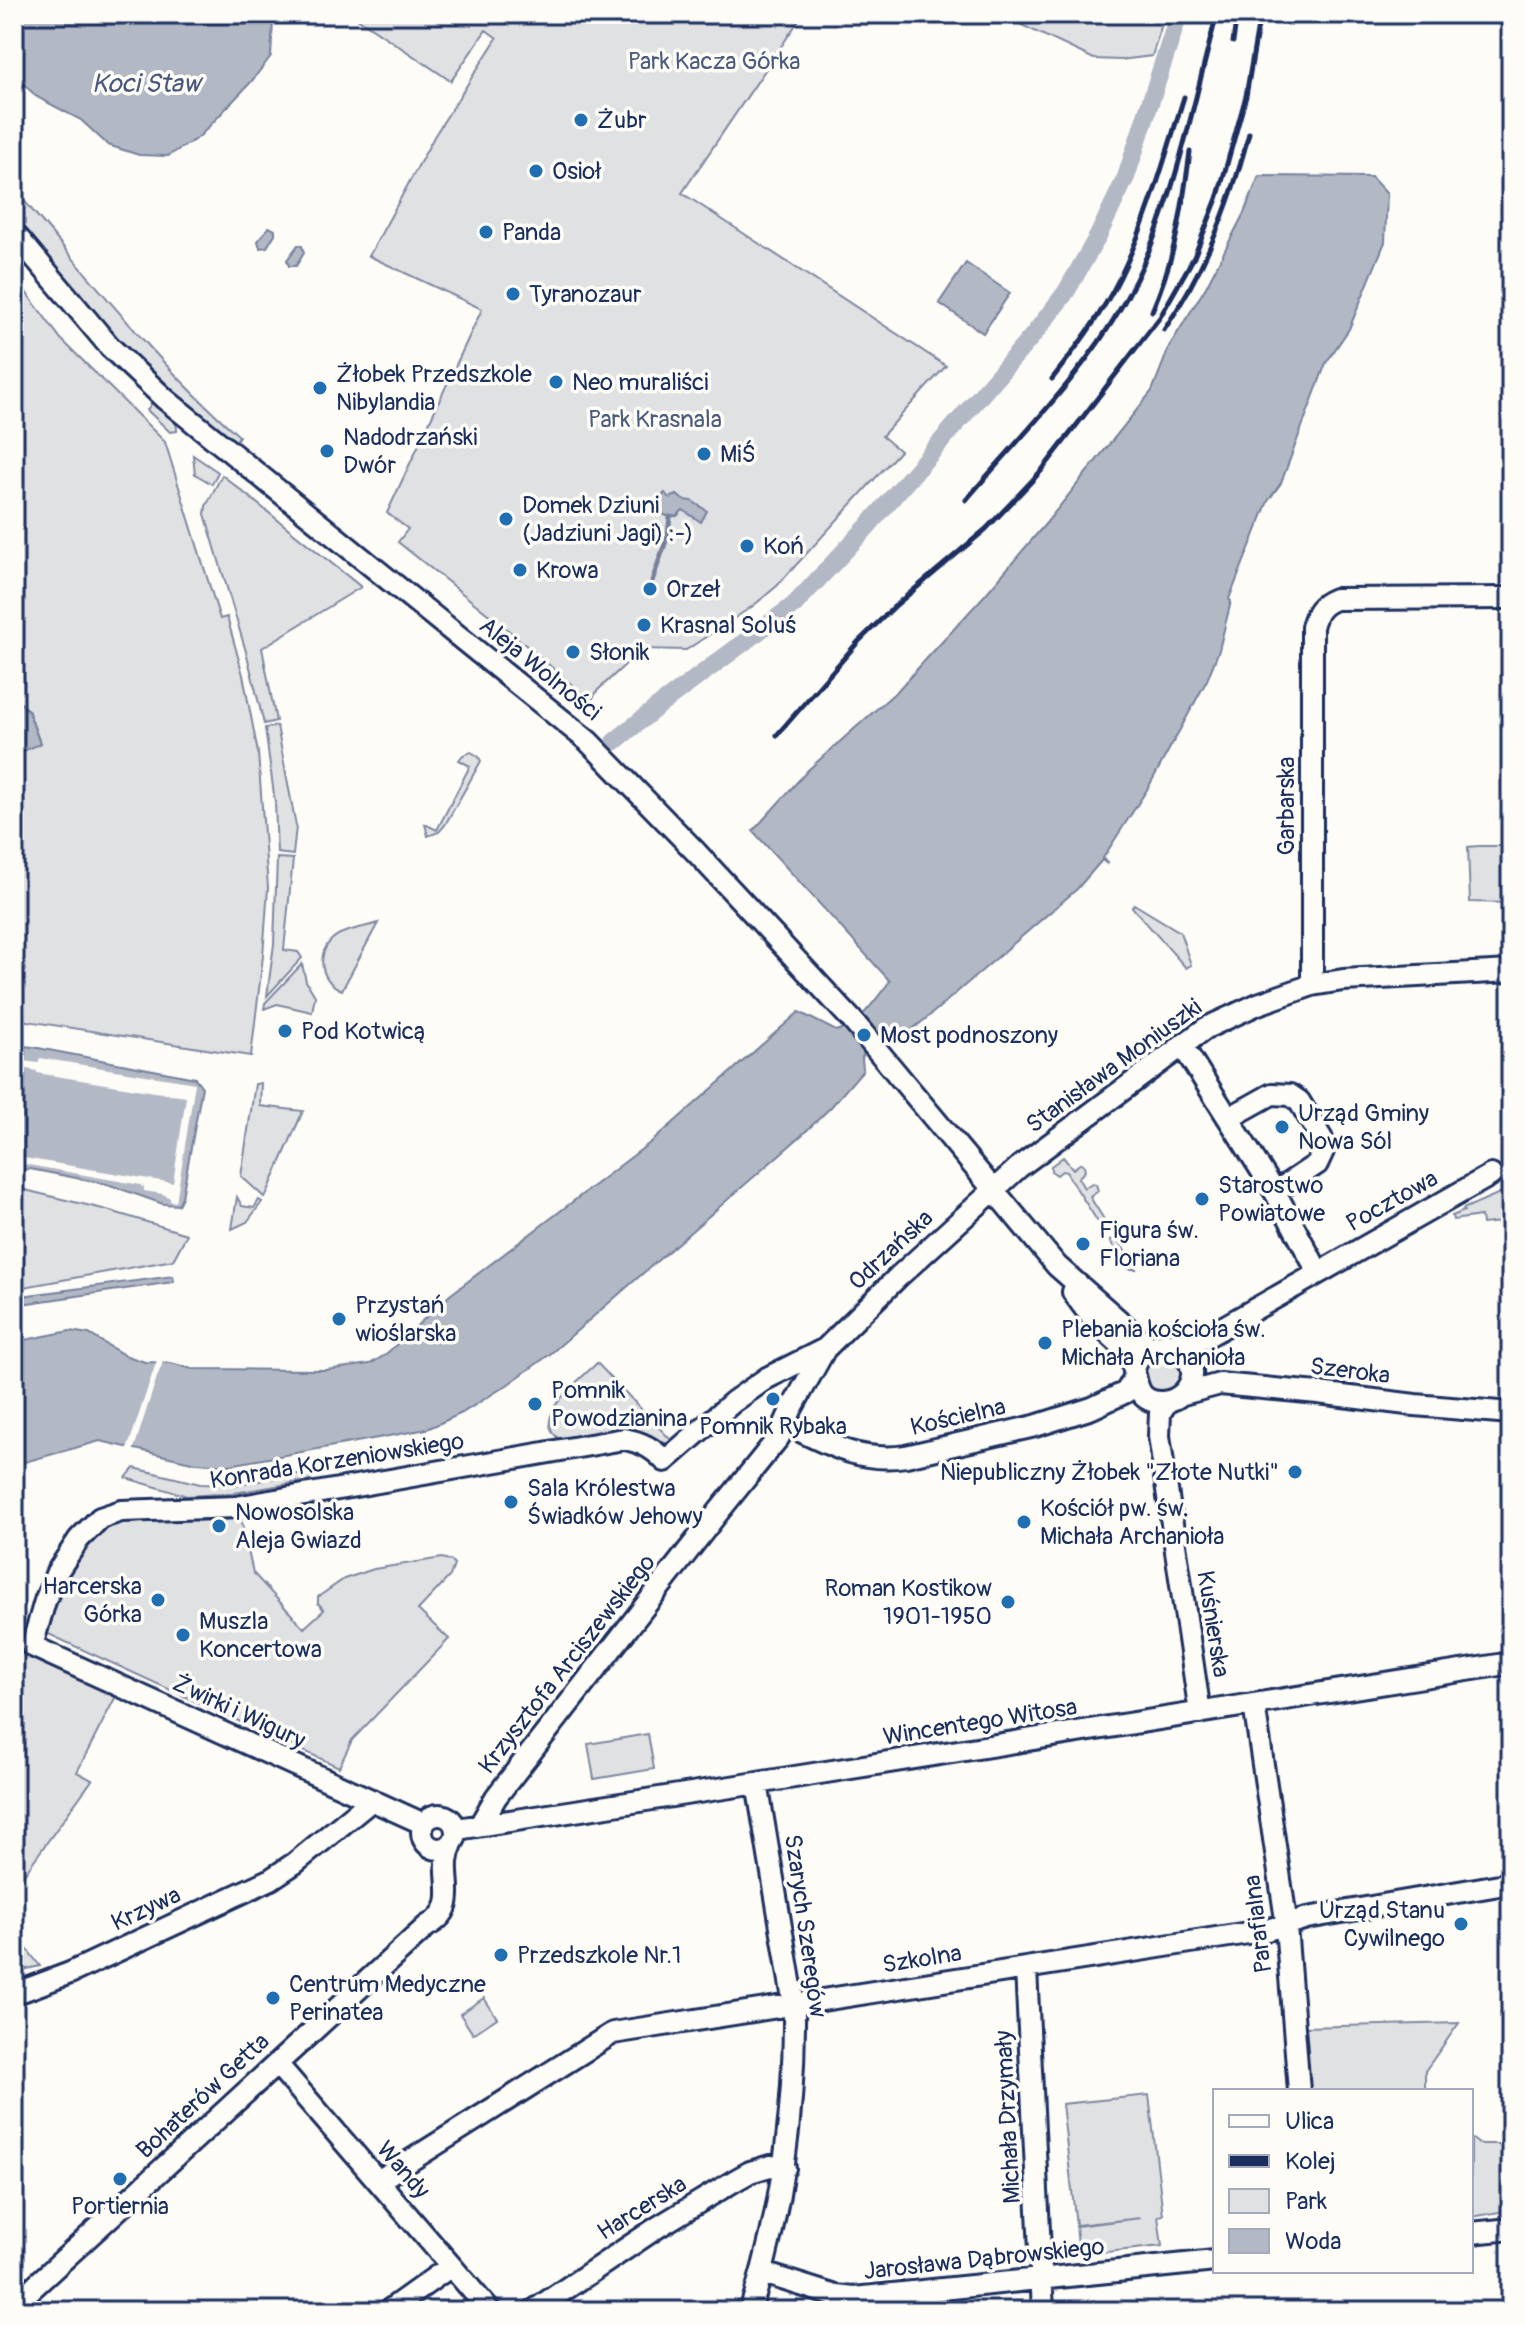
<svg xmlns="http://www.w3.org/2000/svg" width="1525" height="2325" font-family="Pangolin,sans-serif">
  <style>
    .green { fill: #e0e1e3; stroke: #7e88a0; stroke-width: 2 }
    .water { fill: #b3b8c5; stroke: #76819c; stroke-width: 2 }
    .pier { fill: #fdfcf7 }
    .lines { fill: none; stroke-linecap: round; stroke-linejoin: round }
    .stream { stroke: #76819c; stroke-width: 5 }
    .canal { stroke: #b3b8c5; stroke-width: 18 }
    .minor-casing { stroke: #1b2f5e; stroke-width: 26 }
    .minor { stroke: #fdfcf7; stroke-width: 20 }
    .rail { stroke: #1b2f5e; stroke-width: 5 }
    .poi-dot { fill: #1f6fb2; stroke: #fdfcf7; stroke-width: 3 }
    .labels { text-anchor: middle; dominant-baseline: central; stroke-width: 7; stroke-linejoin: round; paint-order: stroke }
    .park-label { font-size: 24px; fill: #4c5c7f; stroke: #fdfcf7 }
    .poi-label { font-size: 24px; fill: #1b2f5e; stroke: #fdfcf7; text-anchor: start }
    .street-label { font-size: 24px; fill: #1b2f5e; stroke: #fdfcf7 }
    .water-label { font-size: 26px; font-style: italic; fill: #49587d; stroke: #fdfcf7 }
  </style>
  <rect width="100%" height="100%" fill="#fdfcf7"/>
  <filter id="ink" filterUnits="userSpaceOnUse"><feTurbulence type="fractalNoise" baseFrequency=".0125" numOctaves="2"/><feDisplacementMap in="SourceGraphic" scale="16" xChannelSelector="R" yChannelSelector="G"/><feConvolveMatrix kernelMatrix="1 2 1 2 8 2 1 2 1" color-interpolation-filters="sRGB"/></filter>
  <g filter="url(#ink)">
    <path class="green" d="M351 14H803L682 193 946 366 882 436 900 451 777 586 753 606 686 650 642 649 598 690 591 701 508 630 398 542 408 529 387 513 482 309 369 256 435 135 497 38 486 30 451 81Z
      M998 14H1165L1152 56 1120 60 1094 59Z
      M14 189C87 273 156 363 239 436L234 444 205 423 122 348 82 304 14 219Z
      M14 276 61 339 165 442 220 619 227 617 243 675 258 753 268 888 263 956 251 1056 14 1019V755L40 743 28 710 14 697Z
      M153 401C162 409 178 418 177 431L170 432 147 410Z
      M193 455 218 472 212 484 195 474Z
      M222 475 361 587 262 648 276 721 264 724 247 655 205 514 206 506Z
      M277 726 296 826 293 855 277 853 275 802 265 728Z
      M471 752 478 756 481 761 445 825 439 832 428 836 425 824 437 830 470 766 459 760 463 755Z
      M1478 846H1508L1509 865 1511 866V903L1470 902 1468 847Z
      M277 858 293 859 284 950 298 952 302 958 267 996 274 944Z
      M1134 904 1180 932 1191 965 1186 968 1132 907Z
      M378 923 342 990C317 981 315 946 340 934 351 929 366 927 378 923Z
      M302 964 306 981 315 996 312 1012 277 1004 264 1009 265 1003Z
      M261 1083 260 1106 303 1111 265 1198 241 1176 255 1084Z
      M1063 1157 1073 1169 1081 1163 1084 1165 1085 1171 1078 1178 1084 1188 1092 1183 1096 1184 1098 1191 1090 1197 1110 1229 1105 1233 1066 1172 1062 1171 1057 1175 1051 1171V1166Z
      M1511 1188V1221L1482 1224 1481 1216 1453 1220 1452 1216 1464 1211 1463 1209 1502 1192 1503 1194 1510 1191Z
      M25 1190 107 1210 187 1234 173 1260 18 1288 20 1216Z
      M237 1197 242 1206 254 1208 259 1200 262 1202 247 1222 232 1229Z
      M1119 1224 1122 1225 1123 1230 1117 1238 1136 1269H1129L1126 1266 1110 1241 1119 1234 1114 1227Z
      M1144 1373a19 19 0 1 1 38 0a19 19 0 1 1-38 0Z
      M597 1363 671 1440 670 1444 638 1436 562 1441C526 1419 580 1380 597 1363Z
      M134 1468 200 1484 235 1485 309 1472 311 1480 234 1493 187 1496 126 1478Z
      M179 1513 198 1521 241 1519 253 1573 304 1628 324 1610 318 1603V1597L344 1579 374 1569 442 1558 452 1561 454 1565 450 1576 418 1610 449 1639 352 1740 339 1767 44 1632 53 1592 95 1532 112 1519Z
      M14 1650 116 1696 77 1772 92 1780 14 1888Z
      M648 1734 654 1769 594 1779 588 1744Z
      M14 1932 40 1966 14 1972Z
      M484 1998 497 2018 473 2034 460 2014Z
      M1459 2023 1425 2071V2091H1309L1304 2027Z
      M1149 2095 1163 2215 1158 2216 1162 2246 1079 2255 1076 2226 1141 2218 1076 2225 1062 2104Z
      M1471 2138 1479 2144H1511V2210L1471 2217Z"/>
    <path class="water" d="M14 14H267L273 21 271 56 251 82 199 137 168 156 139 155 108 145 81 120 37 97 14 75Z
      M1259 176 1371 177 1387 194 1385 242 1349 329 1326 363 1281 483 1268 501 1229 599 1231 601 1219 650 1207 680 1148 788 1103 858 1108 862 1107 864 1102 860 1077 889 928 1017 900 1039 894 1036 874 1044 864 1053 862 1058 863 1070 831 1107 802 1135 549 1355 507 1385 462 1413 427 1429 230 1465 196 1463 100 1441 14 1465V1342L70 1331 89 1334 124 1355 145 1362 171 1363 192 1369 326 1370 370 1364 385 1355 450 1295 655 1139 799 1012 836 1031C859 1026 876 999 890 981L753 831 808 770 898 690 984 596 1047 522 1152 391 1170 345 1206 287 1244 213Z
      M269 227 275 230V234L267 247 260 248 258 241Z
      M298 245 302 246 304 253 296 266H289L287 260Z
      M966 263 1010 293 983 333 939 303Z
      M665 493 669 498 677 495 683 500 692 501 707 511 701 522 683 510 677 516C669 517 664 516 657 511 655 501 659 500 665 493Z
      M14 697 28 710 40 744 14 755Z
      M14 1045 33 1047 195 1078 202 1087 182 1197 178 1205 163 1204 107 1184 30 1169C21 1170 18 1173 14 1181Z
      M173 1276 174 1282 14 1305V1297Z"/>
    <path class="pier" d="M40 1058 195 1083 176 1202 170 1201V1198L163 1194 144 1191V1185L142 1188 141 1185 23 1164 24 1158 173 1183 186 1097 37 1073V1071L22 1068 23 1061 38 1063Z
      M155 1359H169L163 1362 157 1377 133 1452 127 1450 157 1360Z"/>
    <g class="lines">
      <path class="stream" d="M651 584 668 535 670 517"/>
      <path class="canal" d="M614 742 656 708 794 605 867 527 1034 334 1066 292 1098 236 1126 177 1179 14"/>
      <defs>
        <path id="minor" d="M14 233 110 347 165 399 588 741 696 852 852 1020 1057 1266 1149 1347
          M1312 985V627C1316 612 1320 605 1335 599L1511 598
          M1182 1045 1275 1192 1318 1272
          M1229 1118 1272 1094 1290 1095 1299 1101 1322 1139 1323 1151 1317 1164 1275 1192
          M1073 1292C1080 1302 1088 1313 1096 1322 1105 1332 1119 1341 1127 1352 1140 1370 1129 1403 1163 1402 1172 1401 1179 1398 1185 1391 1213 1358 1150 1318 1134 1369
          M1167 1344 1187 1342 1206 1337 1491 1175
          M1183 1394 1220 1384 1318 1393 1415 1405 1511 1413
          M1167 1402 1160 1413 1159 1436 1200 1713
          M786 1424C827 1444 859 1463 906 1456L1035 1426 1092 1408 1126 1392 1134 1378
          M1254 1704 1285 1913 1299 2091
          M422 1832a17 17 0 1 1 34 0a17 17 0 1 1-34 0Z
          M424 1824 32 1646 45 1601 57 1572 79 1539 100 1518 121 1511 236 1507 624 1439C641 1442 653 1448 665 1461L733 1402 767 1378 825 1349
          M480 1825 496 1797 716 1515 779 1437 792 1408 825 1349 898 1277 1019 1167 1206 1028 1258 1004 1312 985 1343 980 1511 971
          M457 1829 757 1783 1511 1663
          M1026 1969 1043 2311
          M14 1994 70 1973 271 1879 295 1863 372 1800
          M277 2064 490 2311
          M378 2181 613 2033 1267 1930 1307 1918 1511 1883
          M1471 2233 1511 2229
          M763 2273 836 2296 854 2298 1215 2261
          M14 2305 427 1926C466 1906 436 1874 452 1844
          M388 2311 451 2266
          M533 2311 658 2227 734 2181 750 2172 770 2166 785 2168
          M750 2311C783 2210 795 2110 794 2005L757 1783"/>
      </defs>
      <use href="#minor" class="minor-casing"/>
      <use href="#minor" class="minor"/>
      <path class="rail" d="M1233 42 1237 14
        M1152 311C1176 255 1182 211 1190 152
        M1164 330C1205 270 1231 203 1249 133
        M1052 379C1077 347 1102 314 1120 277 1148 220 1165 157 1184 97
        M966 500C1020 437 1081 377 1123 304 1173 216 1191 111 1217 14
        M777 735 858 642 896 605 986 529 1012 502 1042 470 1160 317 1194 257 1218 196 1246 96 1260 14"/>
    </g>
  </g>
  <g class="poi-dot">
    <circle cx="581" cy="120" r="8"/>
    <circle cx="536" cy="171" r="8"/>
    <circle cx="486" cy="232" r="8"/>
    <circle cx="513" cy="294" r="8"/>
    <circle cx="556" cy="382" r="8"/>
    <circle cx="320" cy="388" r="8"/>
    <circle cx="327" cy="451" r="8"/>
    <circle cx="704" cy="454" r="8"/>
    <circle cx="506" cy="519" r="8"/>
    <circle cx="747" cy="546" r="8"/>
    <circle cx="520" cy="570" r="8"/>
    <circle cx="650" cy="589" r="8"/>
    <circle cx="644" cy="625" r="8"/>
    <circle cx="573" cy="652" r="8"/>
    <circle cx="285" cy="1031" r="8"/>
    <circle cx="864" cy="1035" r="8"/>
    <circle cx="1282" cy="1127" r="8"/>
    <circle cx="1202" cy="1199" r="8"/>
    <circle cx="1083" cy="1244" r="8"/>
    <circle cx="339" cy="1319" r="8"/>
    <circle cx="1045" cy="1343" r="8"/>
    <circle cx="773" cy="1399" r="8"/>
    <circle cx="535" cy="1404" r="8"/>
    <circle cx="1295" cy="1472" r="8"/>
    <circle cx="511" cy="1502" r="8"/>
    <circle cx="1024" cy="1522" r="8"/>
    <circle cx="219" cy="1526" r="8"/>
    <circle cx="158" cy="1600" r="8"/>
    <circle cx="1008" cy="1602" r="8"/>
    <circle cx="183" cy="1635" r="8"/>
    <circle cx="1461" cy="1924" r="8"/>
    <circle cx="501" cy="1955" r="8"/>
    <circle cx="273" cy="1998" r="8"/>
    <circle cx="120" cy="2179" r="8"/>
  </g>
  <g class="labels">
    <g class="park-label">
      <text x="714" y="61">Park Kacza Górka</text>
      <text x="655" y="419">Park Krasnala</text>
    </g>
    <g class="poi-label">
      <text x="597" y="120">Żubr</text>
      <text x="552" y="171">Osioł</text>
      <text x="502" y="232">Panda</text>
      <text x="529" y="294">Tyranozaur</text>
      <text x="336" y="374">Żłobek Przedszkole<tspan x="336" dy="28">Nibylandia</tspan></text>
      <text x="572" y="382">Neo muraliści</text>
      <text x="343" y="437">Nadodrzański<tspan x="343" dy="28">Dwór</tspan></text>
      <text x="720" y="454">MiŚ</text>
      <text x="522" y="505">Domek Dziuni<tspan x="522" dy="28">(Jadziuni Jagi) :-)</tspan></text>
      <text x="763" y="546">Koń</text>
      <text x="536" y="570">Krowa</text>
      <text x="666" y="589">Orzeł</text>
      <text x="660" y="625">Krasnal Soluś</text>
      <text x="589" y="652">Słonik</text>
      <text x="301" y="1031">Pod Kotwicą</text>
      <text x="880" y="1035">Most podnoszony</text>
      <text x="1298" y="1113">Urząd Gminy<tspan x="1298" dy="28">Nowa Sól</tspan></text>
      <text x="1218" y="1185">Starostwo<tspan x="1218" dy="28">Powiatowe</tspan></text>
      <text x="1099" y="1230">Figura św.<tspan x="1099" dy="28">Floriana</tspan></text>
      <text x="355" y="1305">Przystań<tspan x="355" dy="28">wioślarska</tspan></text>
      <text x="1061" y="1329">Plebania kościoła św.<tspan x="1061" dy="28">Michała Archanioła</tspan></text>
      <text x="551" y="1390">Pomnik<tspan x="551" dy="28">Powodzianina</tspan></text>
      <text x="773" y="1426" text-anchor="middle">Pomnik Rybaka</text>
      <text x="1279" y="1472" text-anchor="end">Niepubliczny Żłobek "Złote Nutki"</text>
      <text x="527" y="1488">Sala Królestwa<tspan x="527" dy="28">Świadków Jehowy</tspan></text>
      <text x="1040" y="1508">Kościół pw. św.<tspan x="1040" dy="28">Michała Archanioła</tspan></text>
      <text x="235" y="1512">Nowosolska<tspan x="235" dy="28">Aleja Gwiazd</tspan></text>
      <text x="142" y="1586" text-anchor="end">Harcerska<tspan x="142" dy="28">Górka</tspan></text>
      <text x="992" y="1588" text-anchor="end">Roman Kostikow<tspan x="992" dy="28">1901-1950</tspan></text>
      <text x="199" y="1621">Muszla<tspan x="199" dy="28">Koncertowa</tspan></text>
      <text x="1445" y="1910" text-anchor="end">Urząd Stanu<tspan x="1445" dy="28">Cywilnego</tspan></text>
      <text x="517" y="1955">Przedszkole Nr.1</text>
      <text x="289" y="1984">Centrum Medyczne<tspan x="289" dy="28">Perinatea</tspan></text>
      <text x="120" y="2206" text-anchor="middle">Portiernia</text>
    </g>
    <g class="street-label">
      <text transform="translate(540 669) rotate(39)">Aleja Wolności</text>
      <text transform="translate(1286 806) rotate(-90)">Garbarska</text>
      <text transform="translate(1114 1066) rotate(-36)">Stanisława Moniuszki</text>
      <text transform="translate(1392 1201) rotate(-29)">Pocztowa</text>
      <text transform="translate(891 1250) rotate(-43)">Odrzańska</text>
      <text transform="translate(1350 1371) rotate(7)">Szeroka</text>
      <text transform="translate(958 1417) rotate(-13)">Kościelna</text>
      <text transform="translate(337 1461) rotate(-9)">Konrada Korzeniowskiego</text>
      <text transform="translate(1213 1624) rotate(81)">Kuśnierska</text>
      <text transform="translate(567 1664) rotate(-52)">Krzysztofa Arciszewskiego</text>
      <text transform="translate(239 1712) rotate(25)">Żwirki i Wigury</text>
      <text transform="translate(980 1722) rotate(-9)">Wincentego Witosa</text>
      <text transform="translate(146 1909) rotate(-25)">Krzywa</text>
      <text transform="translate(1258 1924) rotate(-97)">Parafialna</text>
      <text transform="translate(805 1926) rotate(82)">Szarych Szeregów</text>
      <text transform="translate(922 1959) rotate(-9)">Szkolna</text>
      <text transform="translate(203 2096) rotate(-43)">Bohaterów Getta</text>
      <text transform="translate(1008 2117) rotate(-93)">Michała Drzymały</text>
      <text transform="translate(403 2170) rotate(49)">Wandy</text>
      <text transform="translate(642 2208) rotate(-32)">Harcerska</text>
      <text transform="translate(984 2259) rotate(-6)">Jarosława Dąbrowskiego</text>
    </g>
    <g class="water-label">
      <text x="146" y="84">Koci Staw</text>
    </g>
  </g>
  <rect width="1525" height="2325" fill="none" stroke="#fdfcf7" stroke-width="48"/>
  <rect x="24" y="24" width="1477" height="2277" fill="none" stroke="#1b2f5e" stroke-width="3" filter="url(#ink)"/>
  <rect x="1213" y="2089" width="260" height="184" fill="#fdfcf7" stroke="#a3aaba" stroke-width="2"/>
  <rect x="1229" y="2115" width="40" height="12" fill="#fdfcf7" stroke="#a3aaba" stroke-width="2"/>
  <text x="1285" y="2129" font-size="24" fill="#1b2f5e">Ulica</text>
  <rect x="1229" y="2155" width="40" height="12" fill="#1b2f5e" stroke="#a3aaba" stroke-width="2"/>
  <text x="1285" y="2169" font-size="24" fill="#1b2f5e">Kolej</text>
  <rect x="1229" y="2189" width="40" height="24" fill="#e0e1e3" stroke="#a3aaba" stroke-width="2"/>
  <text x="1285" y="2209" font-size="24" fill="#1b2f5e">Park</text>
  <rect x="1229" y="2229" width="40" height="24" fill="#b3b8c5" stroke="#a3aaba" stroke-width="2"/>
  <text x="1285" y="2249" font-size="24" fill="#1b2f5e">Woda</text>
</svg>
